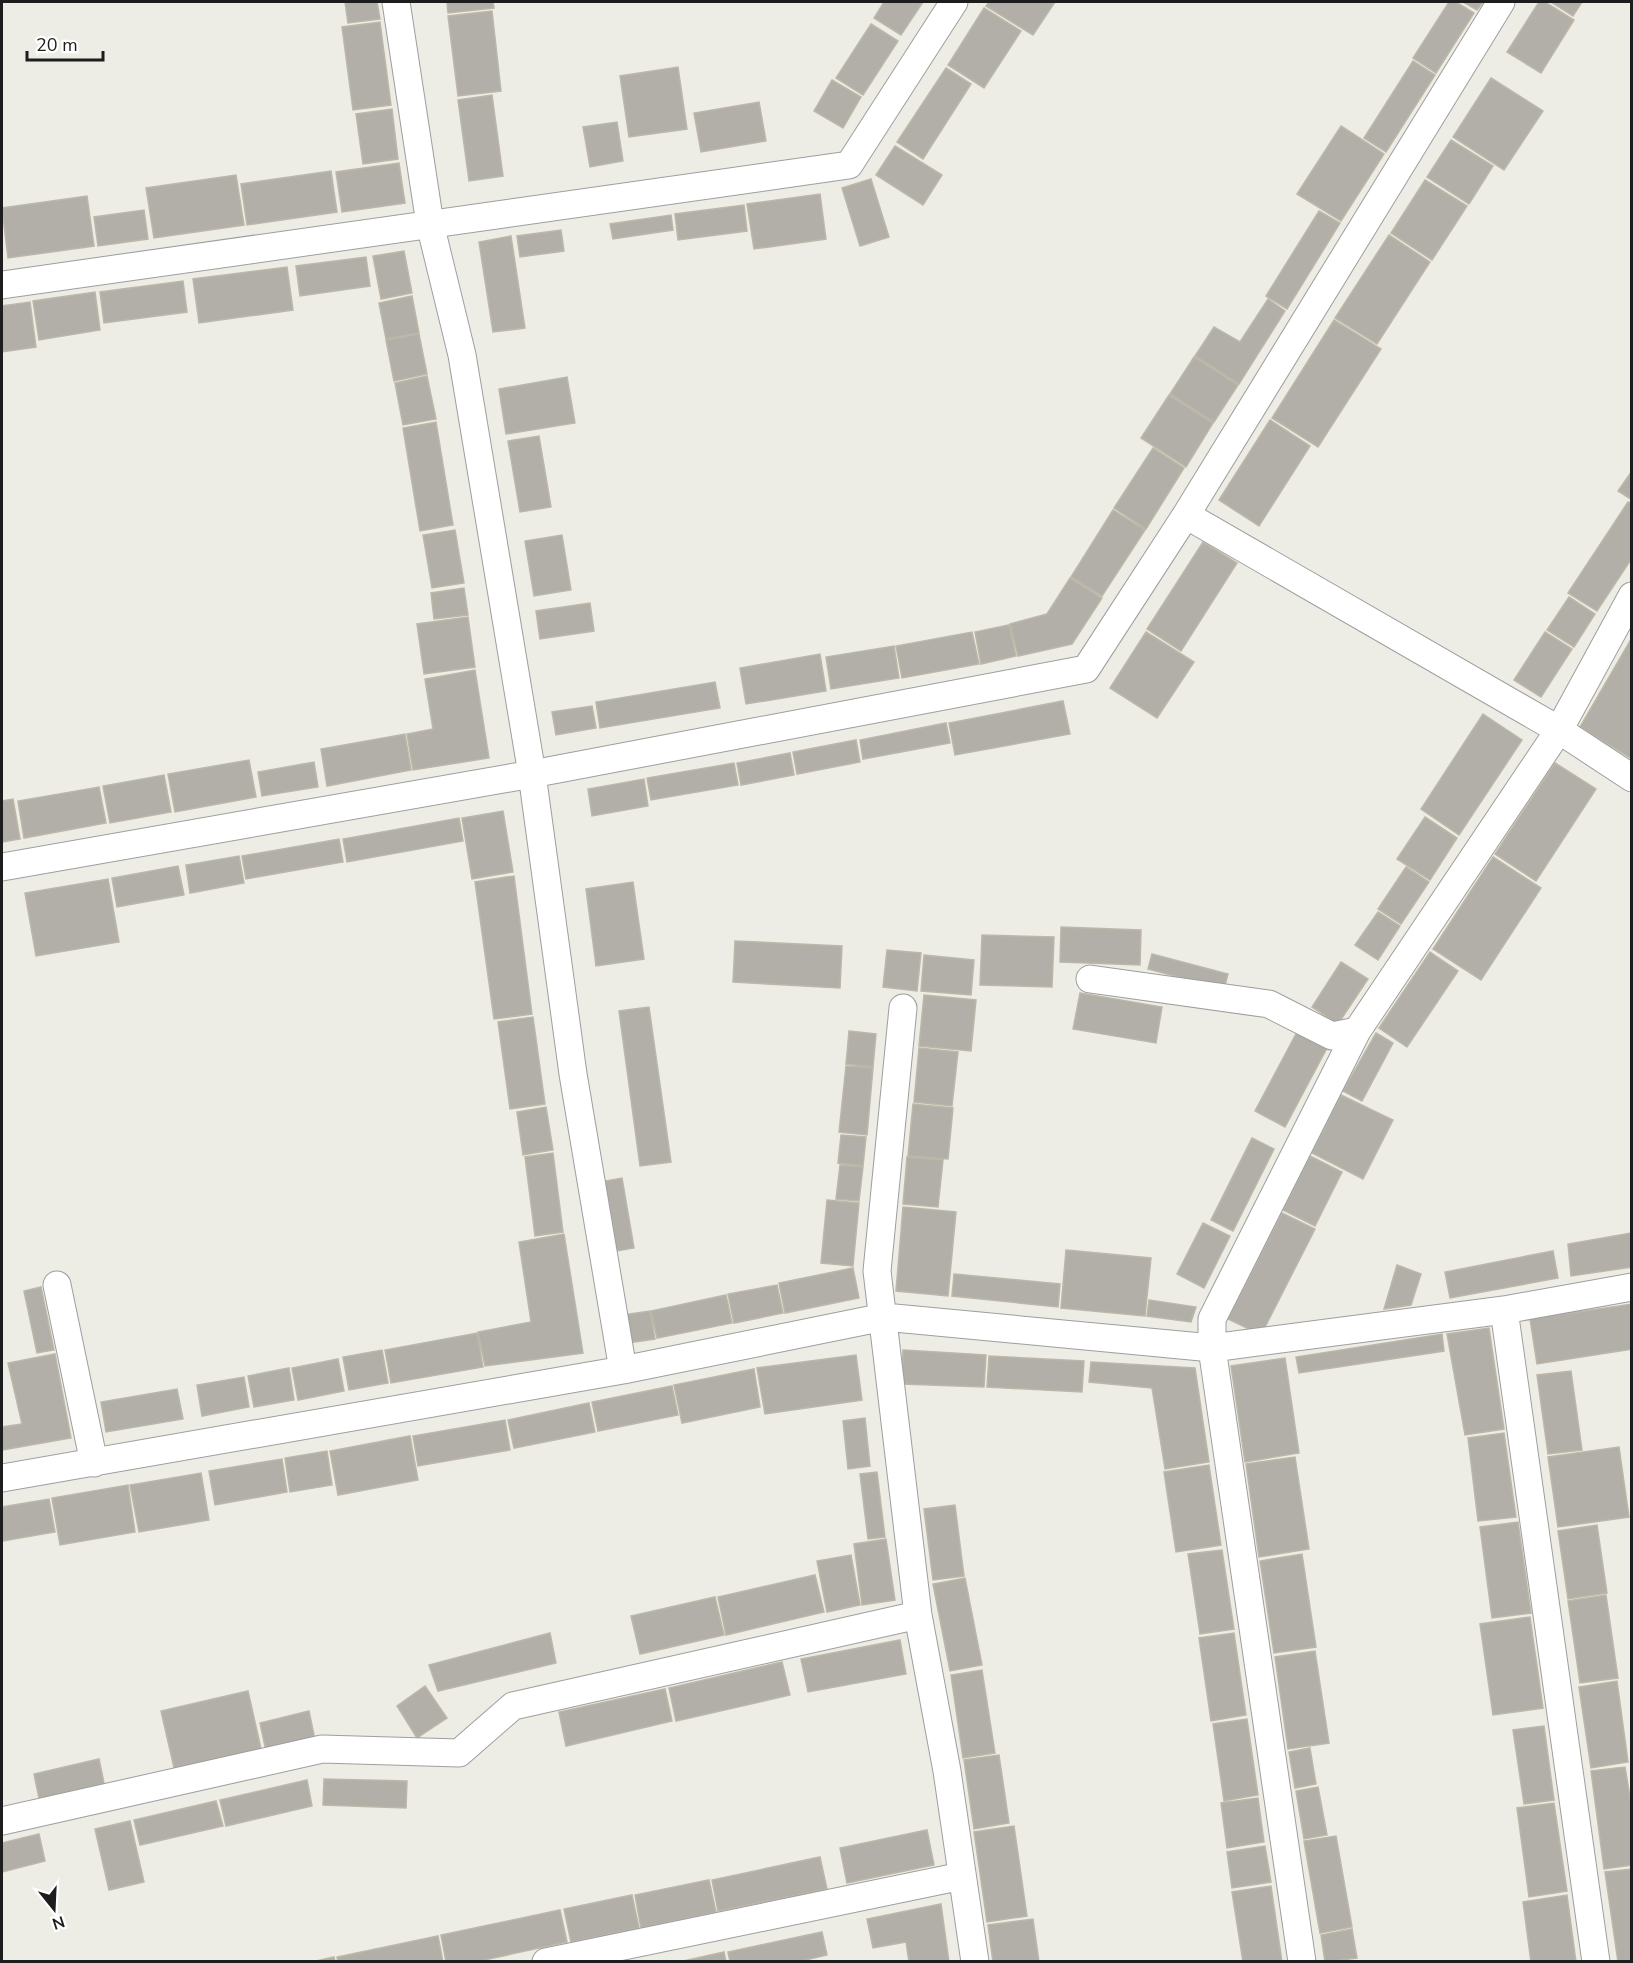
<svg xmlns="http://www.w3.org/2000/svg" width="1633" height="1963" font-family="'Nunito Sans',sans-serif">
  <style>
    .building { fill: #b2afa8; stroke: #bdb7a9; stroke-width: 1.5 }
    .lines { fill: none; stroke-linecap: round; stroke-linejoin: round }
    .minor-casing { stroke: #9e9e9e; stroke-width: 29 }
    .minor { stroke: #fff; stroke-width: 27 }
  </style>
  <rect width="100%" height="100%" fill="#edede5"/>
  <path class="building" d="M345 2H377L380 19 348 23Z
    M447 2H493L494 8 448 13Z
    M884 2H923L901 35 874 18Z
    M989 2H1055L1033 35 986 6Z
    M1449 2H1456L1474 13 1436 73 1413 58Z
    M1463 2H1483L1477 10Z
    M1539 2H1545L1574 20 1541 73 1507 52Z
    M1551 2H1582L1573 16Z
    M984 8 1021 31 984 88 948 65Z
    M492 11 501 91 458 96 448 16Z
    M380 22 391 105 353 110 342 27Z
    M871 24 898 41 863 95 836 78Z
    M1413 61 1435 75 1386 152 1364 138Z
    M678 67 687 129 629 137 620 76Z
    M946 68 971 84 923 159 897 142Z
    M1491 78 1543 111 1504 170 1453 137Z
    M832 80 861 97 843 128 814 111Z
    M492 95 503 176 469 181 458 100Z
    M759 102 766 141 701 152 694 113Z
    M392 109 398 159 363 164 356 114Z
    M617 122 623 161 590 167 583 127Z
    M1341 126 1384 154 1341 221 1297 194Z
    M1451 140 1493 166 1469 204 1427 177Z
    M895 146 942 175 923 205 876 175Z
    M399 163 405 203 342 212 336 172Z
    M331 171 337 212 247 225 241 184Z
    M236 175 244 225 154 238 146 188Z
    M871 179 889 237 860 246 842 188Z
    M1425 180 1467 206 1432 260 1391 233Z
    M820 194 826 239 754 249 747 204Z
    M87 196 94 246 8 258 2 208Z
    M744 205 747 231 678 240 675 214Z
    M144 210 148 239 98 246 94 217Z
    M1319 211 1340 223 1287 309 1266 296Z
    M671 215 673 230 613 239 610 224Z
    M561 230 564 251 520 257 517 236Z
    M1389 235 1430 262 1377 344 1335 318Z
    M511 236 525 328 493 332 479 242Z
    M404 251 412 293 381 299 373 256Z
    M366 257 370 286 300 296 296 266Z
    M287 267 293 310 199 323 193 279Z
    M183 281 187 312 104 323 100 292Z
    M95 292 100 330 39 340 33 301Z
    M412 296 419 333 386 339 379 303Z
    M1268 299 1285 311 1239 384 1195 356 1214 327 1240 342Z
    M30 302 36 347 2 352V306Z
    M1334 320 1381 349 1318 447 1272 418Z
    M419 334 427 374 394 381 386 340Z
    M1194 357 1238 385 1214 422 1170 394Z
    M427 376 436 419 403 425 395 383Z
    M567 377 575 423 506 434 499 389Z
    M1169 395 1213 423 1186 467 1141 438Z
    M1270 420 1310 446 1259 526 1219 500Z
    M436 422 453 525 420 531 403 428Z
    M539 436 551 507 520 512 508 441Z
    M1153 448 1184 468 1146 529 1114 508Z
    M1632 471V500L1618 491Z
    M1628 502 1632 504V558L1597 611 1568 593Z
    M1113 510 1145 530 1102 596 1071 577Z
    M455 530 464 583 432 588 423 535Z
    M562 535 571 590 534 596 525 541Z
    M1203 542 1237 563 1181 651 1147 629Z
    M1070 578 1102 598 1072 644 1018 656 1010 624 1047 614Z
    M464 588 468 615 434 619 431 593Z
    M1569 597 1595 614 1574 647 1547 630Z
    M590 603 594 631 540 639 536 611Z
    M468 617 475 667 424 674 417 624Z
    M1009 625 1016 656 981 664 975 632Z
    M972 632 979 664 902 678 896 646Z
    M1146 632 1194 662 1157 718 1110 688Z
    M1545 632 1572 649 1541 697 1514 680Z
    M1630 641 1632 642V759L1580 727Z
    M894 646 899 678 831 689 826 657Z
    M820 654 826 691 746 704 740 668Z
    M475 670 489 758 413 770 407 734 433 729 425 679Z
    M715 682 720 708 600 728 596 702Z
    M1063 701 1070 734 955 755 949 723Z
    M592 706 596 728 556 735 552 712Z
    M1483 714 1522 740 1459 835 1421 809Z
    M946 723 950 743 863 759 860 740Z
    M405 734 411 770 327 786 321 749Z
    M856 740 860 762 797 774 793 752Z
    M790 753 794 775 741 785 737 763Z
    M249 760 256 797 175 812 168 774Z
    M314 762 318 787 262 796 258 772Z
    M734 763 738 785 651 800 647 778Z
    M1555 763 1596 789 1536 881 1495 854Z
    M164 775 171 812 110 823 103 786Z
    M644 779 648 806 592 816 588 789Z
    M99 787 106 823 24 838 18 801Z
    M13 799 20 839 2 842V801Z
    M503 811 513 872 472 879 462 818Z
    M1425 817 1457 838 1430 880 1397 859Z
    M459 818 463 841 347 862 343 839Z
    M339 839 343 862 246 879 242 856Z
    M239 856 244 883 190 893 186 865Z
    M1493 857 1541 888 1481 980 1433 949Z
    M178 866 184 895 117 907 112 878Z
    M1406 867 1429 882 1401 924 1378 909Z
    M514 876 532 1014 494 1019 475 882Z
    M108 879 119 942 36 956 25 893Z
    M633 882 644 959 596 966 586 889Z
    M1378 912 1400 926 1378 960 1355 945Z
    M1061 927 1141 930 1140 965 1060 962Z
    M982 935 1054 937 1052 987 980 985Z
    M735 941 842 946 840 988 733 982Z
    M887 950 921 953 917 991 883 987Z
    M1430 952 1458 971 1407 1047 1379 1028Z
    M1152 954 1228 974 1224 989 1148 969Z
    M924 955 974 960 971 995 921 991Z
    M1341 962 1368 979 1338 1024 1312 1007Z
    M1080 993 1162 1007 1156 1043 1073 1029Z
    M924 995 976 1000 971 1051 919 1046Z
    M649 1007 671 1162 640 1166 619 1011Z
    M533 1017 545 1104 510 1109 498 1022Z
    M849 1031 876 1034 873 1067 846 1064Z
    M1297 1032 1327 1048 1285 1127 1255 1111Z
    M1376 1033 1393 1043 1362 1101 1343 1091Z
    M919 1048 958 1052 952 1106 914 1102Z
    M846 1066 873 1068 867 1135 839 1132Z
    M1341 1095 1393 1120 1363 1179 1312 1153Z
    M913 1104 953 1108 948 1159 908 1156Z
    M546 1107 553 1150 523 1155 517 1112Z
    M841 1135 866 1137 863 1166 838 1163Z
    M1252 1138 1274 1149 1233 1231 1211 1220Z
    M553 1153 563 1232 535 1236 525 1157Z
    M1310 1156 1342 1172 1315 1226 1283 1210Z
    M907 1157 943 1160 938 1207 903 1204Z
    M840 1165 863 1167 859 1201 836 1199Z
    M622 1178 634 1248 617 1251 605 1181Z
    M827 1200 859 1203 853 1266 821 1263Z
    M903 1207 956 1212 948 1296 896 1291Z
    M1282 1213 1315 1229 1261 1335 1228 1319Z
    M1203 1223 1230 1236 1204 1288 1177 1274Z
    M1632 1233V1267L1571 1276 1568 1244Z
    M564 1234 583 1353 485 1366 478 1332 531 1322 519 1242Z
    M1066 1250 1151 1258 1145 1316 1061 1308Z
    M1553 1251 1558 1278 1450 1298 1445 1272Z
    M1397 1265 1421 1274 1411 1305 1384 1309Z
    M853 1268 859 1298 785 1313 779 1283Z
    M954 1274 1060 1284 1058 1307 952 1296Z
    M777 1285 783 1313 734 1323 728 1294Z
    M41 1287 54 1350 37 1353 24 1291Z
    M726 1295 732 1323 657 1338 651 1311Z
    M1149 1300 1196 1307 1191 1322 1147 1316Z
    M1632 1304V1349L1537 1364 1530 1319Z
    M650 1311 655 1339 628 1343 623 1315Z
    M1489 1328 1504 1429 1465 1435 1447 1334Z
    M477 1333 483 1367 391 1383 385 1350Z
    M1442 1334 1444 1351 1299 1373 1296 1357Z
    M382 1350 388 1383 349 1390 343 1357Z
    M903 1350 986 1355 984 1387 902 1384Z
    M55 1354 71 1438 2 1450V1427L22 1424 8 1363Z
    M856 1355 862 1400 765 1414 757 1368Z
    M989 1356 1084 1361 1082 1392 987 1387Z
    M1285 1358 1299 1453 1245 1462 1231 1366Z
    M338 1359 344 1391 298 1400 292 1368Z
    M1091 1362 1195 1368 1209 1462 1165 1469 1152 1388 1089 1382Z
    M289 1368 294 1400 254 1407 248 1376Z
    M754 1369 760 1407 682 1423 674 1385Z
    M1571 1371 1582 1450 1548 1454 1537 1375Z
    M244 1377 249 1407 202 1416 197 1385Z
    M672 1386 678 1415 598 1431 592 1402Z
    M177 1389 183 1419 106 1432 101 1402Z
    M589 1403 595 1432 514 1448 508 1420Z
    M865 1418 870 1466 848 1469 843 1421Z
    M505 1420 510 1450 418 1466 413 1436Z
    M1504 1433 1516 1517 1478 1521 1468 1438Z
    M410 1436 418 1480 338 1495 330 1451Z
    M1619 1447 1629 1517 1558 1527 1548 1457Z
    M327 1451 332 1485 290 1492 285 1458Z
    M1295 1457 1309 1549 1259 1557 1246 1464Z
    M282 1459 287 1492 215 1505 209 1471Z
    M1209 1465 1221 1545 1176 1552 1164 1472Z
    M877 1472 885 1537 868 1539 860 1474Z
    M201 1473 209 1520 139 1532 130 1485Z
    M128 1485 135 1532 60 1545 52 1498Z
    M49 1499 55 1532 2 1541V1507Z
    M955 1505 964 1576 933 1580 924 1509Z
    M1518 1522 1531 1613 1492 1618 1480 1527Z
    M1597 1525 1607 1593 1568 1599 1558 1531Z
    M886 1539 895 1600 862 1605 854 1544Z
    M1222 1550 1234 1629 1200 1634 1188 1554Z
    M1302 1554 1316 1647 1274 1653 1260 1561Z
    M851 1555 860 1605 827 1612 817 1561Z
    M815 1575 824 1612 726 1635 718 1597Z
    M965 1578 982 1665 950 1671 933 1584Z
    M1606 1595 1618 1678 1580 1683 1568 1601Z
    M715 1597 724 1635 640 1654 631 1616Z
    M1530 1617 1543 1708 1493 1715 1480 1624Z
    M550 1633 556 1663 438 1691 429 1665Z
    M1234 1633 1246 1715 1211 1721 1199 1638Z
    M900 1640 906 1674 808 1692 801 1659Z
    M1315 1651 1329 1743 1288 1749 1275 1657Z
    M782 1662 790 1695 676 1721 669 1688Z
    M982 1670 995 1753 963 1758 951 1675Z
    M1617 1681 1628 1762 1591 1768 1579 1687Z
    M425 1686 447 1718 417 1738 397 1706Z
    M665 1689 672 1721 566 1746 559 1712Z
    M248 1691 262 1753 175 1772 161 1711Z
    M309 1711 315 1740 266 1751 260 1723Z
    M1247 1719 1258 1795 1224 1801 1213 1724Z
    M1544 1726 1554 1800 1524 1804 1513 1730Z
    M1310 1748 1316 1784 1295 1788 1289 1752Z
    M999 1755 1009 1823 974 1829 964 1760Z
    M99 1759 105 1788 40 1803 34 1774Z
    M1625 1767 1632 1809V1865L1604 1869 1591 1771Z
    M324 1779 407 1781 406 1808 323 1805Z
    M307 1780 312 1806 226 1826 220 1800Z
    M1318 1787 1327 1835 1304 1839 1296 1791Z
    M1258 1798 1264 1842 1227 1848 1221 1803Z
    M216 1801 223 1826 140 1845 134 1820Z
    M1554 1803 1567 1891 1529 1897 1517 1808Z
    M130 1821 144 1882 109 1890 95 1829Z
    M1014 1826 1027 1916 987 1922 974 1832Z
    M927 1830 934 1865 847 1883 840 1848Z
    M39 1834 45 1861 2 1872V1843Z
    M1336 1836 1352 1927 1320 1933 1304 1841Z
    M1265 1846 1271 1882 1232 1888 1227 1852Z
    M820 1857 827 1889 718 1911 712 1880Z
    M1632 1869V1962H1618L1605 1872Z
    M709 1880 716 1912 641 1928 635 1895Z
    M1271 1886 1282 1962H1243L1232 1892Z
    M632 1895 639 1928 571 1942 564 1909Z
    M1567 1895 1576 1962H1531L1523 1902Z
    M941 1904 949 1962H909L906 1942 873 1948 867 1919Z
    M560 1910 567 1942 475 1962H446L441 1935Z
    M1033 1919 1039 1962H993L988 1925Z
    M1352 1929 1357 1958 1325 1962 1321 1935Z
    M822 1932 827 1955 797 1962H730L728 1952Z
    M438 1936 443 1962H338L337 1957Z
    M724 1952 726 1962H679Z
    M334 1957 335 1962H312Z"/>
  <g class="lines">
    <defs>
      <path id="minor" d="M396 2 430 224 462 355 532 774 573 1074 623 1370
        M2 285 849 165 954 2
        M1186 515 1559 730 1632 778
        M2 867 532 774 1086 669 1186 515 1501 2
        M1090 979 1269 1004 1332 1036 1357 1031
        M903 1008 877 1271 918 1615 947 1771 975 1962
        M57 1285 94 1463
        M1504 1310 1596 1962
        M2 1478 623 1370 884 1317 1212 1348 1504 1310 1632 1287
        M2 1821 322 1749 459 1753 513 1706 918 1615
        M546 1962 962 1876
        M1302 1962 1212 1348V1319L1357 1031 1559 730 1632 596"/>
    </defs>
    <use href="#minor" class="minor-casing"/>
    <use href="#minor" class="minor"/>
  </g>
  <rect width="1633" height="1963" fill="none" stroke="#1d1d1d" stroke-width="6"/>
  <g transform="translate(54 1909) rotate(162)" stroke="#ffffff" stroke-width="4.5" paint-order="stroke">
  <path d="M0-4.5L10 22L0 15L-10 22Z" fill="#1d1d1d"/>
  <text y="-9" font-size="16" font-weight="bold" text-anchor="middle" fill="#1d1d1d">N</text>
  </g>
  <path d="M27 51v9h76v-9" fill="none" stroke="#1d1d1d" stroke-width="3"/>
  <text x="36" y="51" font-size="18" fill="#1d1d1d" stroke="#ffffff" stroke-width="4.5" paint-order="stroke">20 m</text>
</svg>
